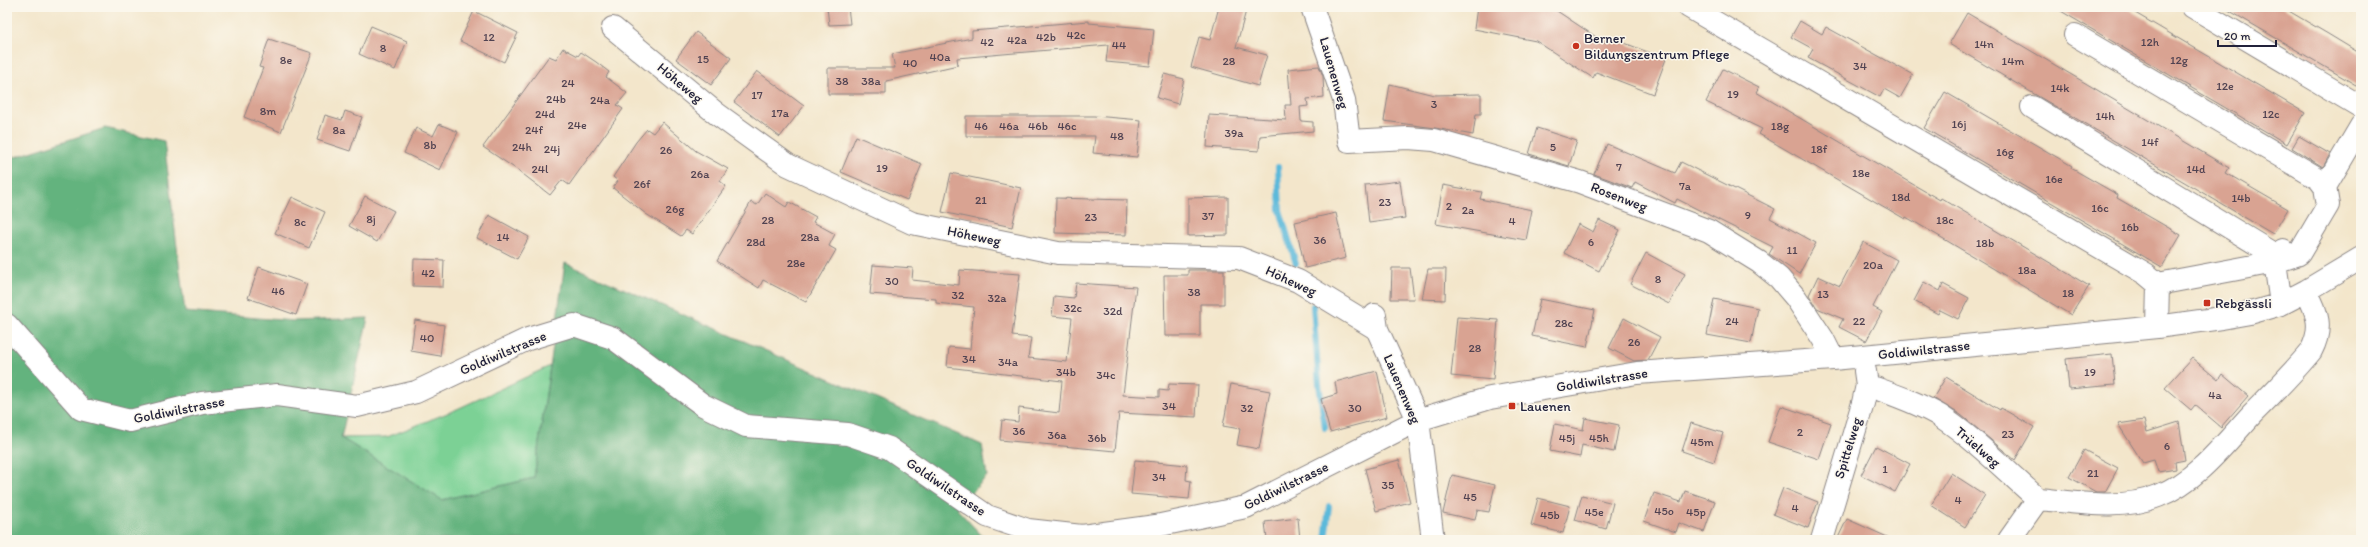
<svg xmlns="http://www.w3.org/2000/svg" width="2368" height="547" font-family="Itim,sans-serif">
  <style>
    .green { fill: #7bd195; stroke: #4e7a68 }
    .forest { fill: #64b37e; stroke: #436a5c }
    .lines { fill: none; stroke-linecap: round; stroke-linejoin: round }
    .stream { stroke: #5cb9da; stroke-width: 6 }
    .building { fill: #d9a392 }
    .minor-casing { stroke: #8a8483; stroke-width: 24 }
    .minor { stroke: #fff; stroke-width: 22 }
    .poi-dot { fill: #c8321e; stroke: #fbf7ec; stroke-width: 1.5 }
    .labels { text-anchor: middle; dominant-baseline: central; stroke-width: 3; stroke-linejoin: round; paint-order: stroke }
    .number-label { font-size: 12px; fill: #504251 }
    .poi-label { font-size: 14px; fill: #22223b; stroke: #fbf7ec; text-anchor: start }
    .street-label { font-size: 14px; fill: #22223b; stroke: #fbf7ec }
  </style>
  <rect width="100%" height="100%" fill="#fbf7ec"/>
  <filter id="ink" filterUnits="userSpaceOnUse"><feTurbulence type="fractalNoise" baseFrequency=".025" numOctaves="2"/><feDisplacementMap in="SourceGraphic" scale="8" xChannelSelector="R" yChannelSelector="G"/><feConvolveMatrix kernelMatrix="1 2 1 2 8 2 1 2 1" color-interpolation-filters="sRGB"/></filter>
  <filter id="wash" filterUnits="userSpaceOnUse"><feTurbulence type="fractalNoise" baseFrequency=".012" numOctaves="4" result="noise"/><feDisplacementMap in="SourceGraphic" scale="16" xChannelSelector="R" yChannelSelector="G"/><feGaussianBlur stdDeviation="0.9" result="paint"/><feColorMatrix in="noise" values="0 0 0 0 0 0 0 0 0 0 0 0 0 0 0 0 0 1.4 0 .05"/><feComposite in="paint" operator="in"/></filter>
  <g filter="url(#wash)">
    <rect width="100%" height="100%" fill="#f3e6cb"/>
    <path class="green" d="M550 366 534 478 442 500 341 438 387 437 455 410Z"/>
    <path class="forest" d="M105 128 164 141 185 312 294 321 368 318 341 438 442 500 534 478 565 263 982 445 987 476 957 509 986 540H7V149L15 157Z"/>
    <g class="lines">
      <path class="stream" d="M1278 167 1280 210 1296 264
        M1313 306 1319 384 1325 428
        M1325 540 1329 506"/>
    </g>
    <g id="blocks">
      <path class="building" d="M827 7H848L850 24 829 25Z
        M1219 7H1247L1236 47 1267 55 1258 86 1191 67 1199 37 1210 40Z
        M1477 7H1551L1605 43 1609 37 1666 59 1653 94 1596 72 1593 78 1536 41 1474 29Z
        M2054 7H2125L2305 113 2287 144Z
        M2223 7H2282L2328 34 2361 54V88Z
        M474 11 518 33 504 62 460 41Z
        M1967 13 2229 168 2226 173 2288 209 2273 234 1949 44Z
        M1089 21V23L1154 29 1150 66 1106 62 1108 45 1003 54 957 58 958 65 886 81V94H828V68H895L892 54 972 38V31Z
        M1800 21 1822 34 1826 27 1913 75 1900 98 1884 89 1880 97 1808 58 1813 49 1791 37Z
        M371 26 407 41 395 70 359 54Z
        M696 32 731 58 711 85 676 59Z
        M269 39 312 53 281 132 244 117 263 68 259 67Z
        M563 48 578 56 581 52 596 62 609 72 606 77 627 93 617 105 623 109 569 185 562 180 550 195 519 171 483 147 549 56 556 59Z
        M1319 66 1323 76 1324 97 1307 99 1308 106 1300 107 1301 121 1313 122V131L1260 136 1259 151 1207 147 1209 115 1286 120 1285 105H1291L1288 69Z
        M1723 69 1759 87 1756 92 1857 152 1940 200 1941 198 2089 286 2071 315 1949 242 1906 217 1905 219 1759 134 1762 129 1706 102Z
        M757 71 804 106 780 137 734 102Z
        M1164 74 1184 79 1178 104 1157 98Z
        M1390 84 1434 95 1481 94V114H1476L1473 135 1435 128 1384 121Z
        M1945 92 2072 166 2071 168 2118 195 2117 198 2181 235 2162 267 1924 128Z
        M345 111 362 117 350 151 317 140 325 115 342 120Z
        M966 116H1094L1141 120 1137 157 1093 153 1095 136H966Z
        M662 122 696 151 728 169 720 181 726 186 692 234 686 230 681 236 646 214 613 188 618 181 613 177 636 142 647 129 653 133Z
        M439 124 458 132 440 170 404 153 416 128 433 136Z
        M1537 128 1577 141 1569 166 1529 154Z
        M856 136 922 164 907 200 841 172Z
        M2299 136 2330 154 2323 167 2292 148Z
        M1607 144 1675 173 1681 162 1775 209 1770 218 1816 243 1799 274 1769 254 1773 247 1677 199 1675 203 1635 182 1632 188 1594 174Z
        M951 173 1021 188 1012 227 942 212Z
        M1400 181 1405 218 1369 223 1365 185Z
        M1443 185 1482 192 1480 199 1532 210 1526 240 1436 224Z
        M765 193 786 207 789 202 816 217 813 222 835 234 829 246 836 250 806 302 763 280 759 288 717 261 751 202 757 205Z
        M365 196 394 211 377 242 349 226Z
        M292 197 325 212 309 248 275 233Z
        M1228 197V235L1188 236V198Z
        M1056 198 1127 200 1126 235 1055 233Z
        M1336 213 1346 258 1305 268 1295 222Z
        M489 215 529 237 517 259 477 238Z
        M1599 220 1620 230 1599 271 1564 253 1578 224 1593 232Z
        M1863 242 1897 260 1873 307 1882 312 1866 341 1839 327 1843 319 1817 308 1809 295 1818 276 1840 286Z
        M1646 253 1685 274 1669 304 1630 284Z
        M414 259 444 260 443 287 413 286Z
        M873 265 913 268 912 280 959 285 960 270 1020 274 1012 336 1031 338 1028 358 1067 362 1072 318 1052 316 1054 296 1074 298 1076 283 1136 287 1123 395 1159 397V390L1168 391 1169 384 1198 385 1196 417 1119 413 1115 451 1000 440 1002 420 1018 422 1019 408 1059 413 1062 381 947 367 949 347 970 349 974 307 936 303V299L870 294Z
        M259 267 307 284 296 315 248 298Z
        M1392 268H1410L1414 299H1391Z
        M1428 269H1446L1445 300 1422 299Z
        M1188 270H1224V304H1200V336H1165L1164 275H1188Z
        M1924 282 1940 291 1943 284 1969 298 1958 319 1940 310 1938 314 1914 301Z
        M1540 299 1595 310 1587 347 1532 336Z
        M1714 299 1758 308 1751 343 1707 335Z
        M1457 317 1498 320 1493 380 1451 376Z
        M1624 318 1660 337 1648 360 1634 361 1609 348Z
        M415 320 444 325 440 356 411 351Z
        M2112 354 2115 385 2069 389 2066 359Z
        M2192 358 2218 380 2222 374 2248 396 2221 427 2195 405 2191 410 2165 388Z
        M1377 371 1387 417 1330 432 1321 399 1337 394 1335 382Z
        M1946 377 2000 410 2001 408 2034 427 2015 460 1961 415 1933 398Z
        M1231 384 1270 391 1259 449 1237 445 1240 429 1223 426Z
        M1781 406 1831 423 1819 459 1768 442Z
        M1585 418 1619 425 1614 452 1582 445 1580 457 1550 451 1555 424 1583 430Z
        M2144 420 2147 432 2179 422 2185 460 2175 462 2176 469 2158 472 2154 460 2143 463 2118 424Z
        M1691 423 1723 433 1714 462 1682 451Z
        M1876 446 1910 464 1895 492 1861 475Z
        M2084 450 2118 468 2105 492H2096L2069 477Z
        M1135 460 1187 465 1186 480 1191 481 1189 499 1131 494Z
        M1399 460 1410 502 1376 511 1365 469Z
        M1951 473 1985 495 1965 527 1931 505Z
        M1452 475 1495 485 1489 512 1477 510 1475 520 1443 513Z
        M1783 488 1818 502 1808 528 1773 514Z
        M1685 491 1715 501 1704 532 1679 523 1676 532 1644 521 1654 493 1681 502Z
        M1582 495 1613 503 1606 529 1575 520Z
        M1538 498 1570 506 1563 533 1531 525Z
        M1298 518 1300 540H1267L1265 522Z
        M1847 519 1894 540H1837Z"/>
    </g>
  </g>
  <g filter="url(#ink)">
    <use href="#blocks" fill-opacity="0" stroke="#8a8483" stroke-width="1"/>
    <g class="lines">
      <defs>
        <path id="minor" d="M1312 7 1344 100 1349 141 1408 138 1434 140 1580 182 1709 231 1759 262 1779 278 1796 298 1823 339 1833 359
          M1689 7 2146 274 2158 284
          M2193 7 2361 107
          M613 28 717 114 788 165 912 223 1058 253 1239 258 1298 281 1377 329
          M2075 35 2319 179 2325 187
          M2032 107 2270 252 2275 262
          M2281 304 2275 262 2299 254 2328 205 2325 187 2361 126
          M1375 315 1377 329 1418 420 1433 540
          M7 325 81 409 130 421 202 403 277 395 357 406 416 392 528 339 574 325 613 338 703 405 746 426 848 434 889 448 987 516 1028 530 1082 536 1156 526 1246 507 1418 420 1490 398 1637 373 1833 359 2157 327 2222 318 2250 313 2281 304 2306 291 2361 258
          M2157 327 2158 284 2275 262 2283 250
          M1867 385C1891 394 1917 402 1940 416 1975 439 2006 471 2038 499L2009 540
          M2038 499C2076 502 2121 511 2158 496 2197 481 2225 443 2253 413 2273 393 2293 373 2311 351 2323 328 2318 313 2306 291
          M1822 540 1863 403 1867 385 1865 371"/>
      </defs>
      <use href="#minor" class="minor-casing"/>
      <use href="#minor" class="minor"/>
    </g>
  </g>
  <g class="poi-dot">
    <circle cx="1576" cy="46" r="4"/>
    <rect x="2203" y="299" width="8" height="8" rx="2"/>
    <rect x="1508" y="402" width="8" height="8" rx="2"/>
  </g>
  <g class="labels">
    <g class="number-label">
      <text x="1076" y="35">42c</text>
      <text x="489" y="37">12</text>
      <text x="1046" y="37">42b</text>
      <text x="1017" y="40">42a</text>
      <text x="987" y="42">42</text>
      <text x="2150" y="42">12h</text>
      <text x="1984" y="44">14n</text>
      <text x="1119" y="45">44</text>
      <text x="383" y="48">8</text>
      <text x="940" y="57">40a</text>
      <text x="703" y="59">15</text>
      <text x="286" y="60">8e</text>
      <text x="2179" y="60">12g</text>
      <text x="1229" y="61">28</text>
      <text x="2013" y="61">14m</text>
      <text x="910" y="63">40</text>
      <text x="1860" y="66">34</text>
      <text x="842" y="81">38</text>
      <text x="871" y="81">38a</text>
      <text x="568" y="83">24</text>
      <text x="2225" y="86">12e</text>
      <text x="2060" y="88">14k</text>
      <text x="1733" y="94">19</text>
      <text x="757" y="95">17</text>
      <text x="556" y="99">24b</text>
      <text x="600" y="100">24a</text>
      <text x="1434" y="104">3</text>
      <text x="268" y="111">8m</text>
      <text x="780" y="113">17a</text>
      <text x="545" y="114">24d</text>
      <text x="2271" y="114">12c</text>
      <text x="2105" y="116">14h</text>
      <text x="1959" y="124">16j</text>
      <text x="577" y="125">24e</text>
      <text x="981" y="126">46</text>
      <text x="1009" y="126">46a</text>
      <text x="1038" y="126">46b</text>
      <text x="1067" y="126">46c</text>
      <text x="1780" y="126">18g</text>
      <text x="339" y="130">8a</text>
      <text x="534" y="130">24f</text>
      <text x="1234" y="133">39a</text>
      <text x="1117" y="136">48</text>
      <text x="2150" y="142">14f</text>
      <text x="430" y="145">8b</text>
      <text x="522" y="147">24h</text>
      <text x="1553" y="147">5</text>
      <text x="552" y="149">24j</text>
      <text x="1819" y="149">18f</text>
      <text x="666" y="150">26</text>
      <text x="2005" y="152">16g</text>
      <text x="1619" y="167">7</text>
      <text x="882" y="168">19</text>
      <text x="540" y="169">24l</text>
      <text x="2196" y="169">14d</text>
      <text x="1861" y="173">18e</text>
      <text x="700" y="174">26a</text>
      <text x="2054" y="179">16e</text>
      <text x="642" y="184">26f</text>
      <text x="1685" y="186">7a</text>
      <text x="1901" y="197">18d</text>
      <text x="2241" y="198">14b</text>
      <text x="981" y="200">21</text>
      <text x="1385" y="202">23</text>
      <text x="1449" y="206">2</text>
      <text x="2100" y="208">16c</text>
      <text x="675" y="209">26g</text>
      <text x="1468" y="210">2a</text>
      <text x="1748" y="215">9</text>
      <text x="1208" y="216">37</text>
      <text x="1091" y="217">23</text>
      <text x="371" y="219">8j</text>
      <text x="768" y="220">28</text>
      <text x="1945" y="220">18c</text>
      <text x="1512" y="221">4</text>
      <text x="300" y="222">8c</text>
      <text x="2130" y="227">16b</text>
      <text x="503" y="237">14</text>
      <text x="810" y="237">28a</text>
      <text x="1320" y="240">36</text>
      <text x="756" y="242">28d</text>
      <text x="1591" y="242">6</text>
      <text x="1985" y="243">18b</text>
      <text x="1792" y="250">11</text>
      <text x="796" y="263">28e</text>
      <text x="1873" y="265">20a</text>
      <text x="2027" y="270">18a</text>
      <text x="428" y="273">42</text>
      <text x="1658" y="279">8</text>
      <text x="892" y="281">30</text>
      <text x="278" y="291">46</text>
      <text x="1194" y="292">38</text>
      <text x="2068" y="293">18</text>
      <text x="1823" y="294">13</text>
      <text x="958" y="295">32</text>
      <text x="997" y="298">32a</text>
      <text x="1073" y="308">32c</text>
      <text x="1113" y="311">32d</text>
      <text x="1732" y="321">24</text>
      <text x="1859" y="321">22</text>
      <text x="1564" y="323">28c</text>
      <text x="427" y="338">40</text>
      <text x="1634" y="342">26</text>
      <text x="1475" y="348">28</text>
      <text x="969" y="359">34</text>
      <text x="1008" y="362">34a</text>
      <text x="1066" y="372">34b</text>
      <text x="2090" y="372">19</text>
      <text x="1106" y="375">34c</text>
      <text x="2215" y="395">4a</text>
      <text x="1169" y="406">34</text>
      <text x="1247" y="408">32</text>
      <text x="1355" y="408">30</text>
      <text x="1019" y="431">36</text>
      <text x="1800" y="432">2</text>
      <text x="2008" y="434">23</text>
      <text x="1057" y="435">36a</text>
      <text x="1097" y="438">36b</text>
      <text x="1567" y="438">45j</text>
      <text x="1599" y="438">45h</text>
      <text x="1702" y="442">45m</text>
      <text x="2167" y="446">6</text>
      <text x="1885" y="469">1</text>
      <text x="2093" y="473">21</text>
      <text x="1159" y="477">34</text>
      <text x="1388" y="485">35</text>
      <text x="1470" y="497">45</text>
      <text x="1958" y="500">4</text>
      <text x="1795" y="508">4</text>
      <text x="1664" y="511">45o</text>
      <text x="1594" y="512">45e</text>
      <text x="1696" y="512">45p</text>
      <text x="1550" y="515">45b</text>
    </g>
    <g class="poi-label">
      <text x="1584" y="38">Berner<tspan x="1584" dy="16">Bildungszentrum Pflege</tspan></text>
      <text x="2215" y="303">Rebgässli</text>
      <text x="1520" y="406">Lauenen</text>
    </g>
    <g class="street-label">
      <text transform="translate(1334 73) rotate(74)">Lauenenweg</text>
      <text transform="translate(680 83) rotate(40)">Höheweg</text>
      <text transform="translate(1619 197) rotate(21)">Rosenweg</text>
      <text transform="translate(974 236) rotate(12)">Höheweg</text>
      <text transform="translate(1291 281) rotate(25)">Höheweg</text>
      <text transform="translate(1924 350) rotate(-6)">Goldiwilstrasse</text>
      <text transform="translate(503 353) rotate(-23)">Goldiwilstrasse</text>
      <text transform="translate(1602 380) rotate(-9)">Goldiwilstrasse</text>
      <text transform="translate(1402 389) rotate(67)">Lauenenweg</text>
      <text transform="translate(179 410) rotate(-11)">Goldiwilstrasse</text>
      <text transform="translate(1978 447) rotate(41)">Trüelweg</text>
      <text transform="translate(1848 448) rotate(-73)">Spittelweg</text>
      <text transform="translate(1286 486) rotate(-26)">Goldiwilstrasse</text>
      <text transform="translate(946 487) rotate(34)">Goldiwilstrasse</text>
    </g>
  </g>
  <rect width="2368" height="547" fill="none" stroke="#fbf7ec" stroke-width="24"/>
  <path d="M2218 40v6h58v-6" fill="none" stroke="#22223b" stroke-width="2"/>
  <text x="2224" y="40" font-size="12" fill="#22223b" stroke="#fbf7ec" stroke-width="3" paint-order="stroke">20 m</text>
</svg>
